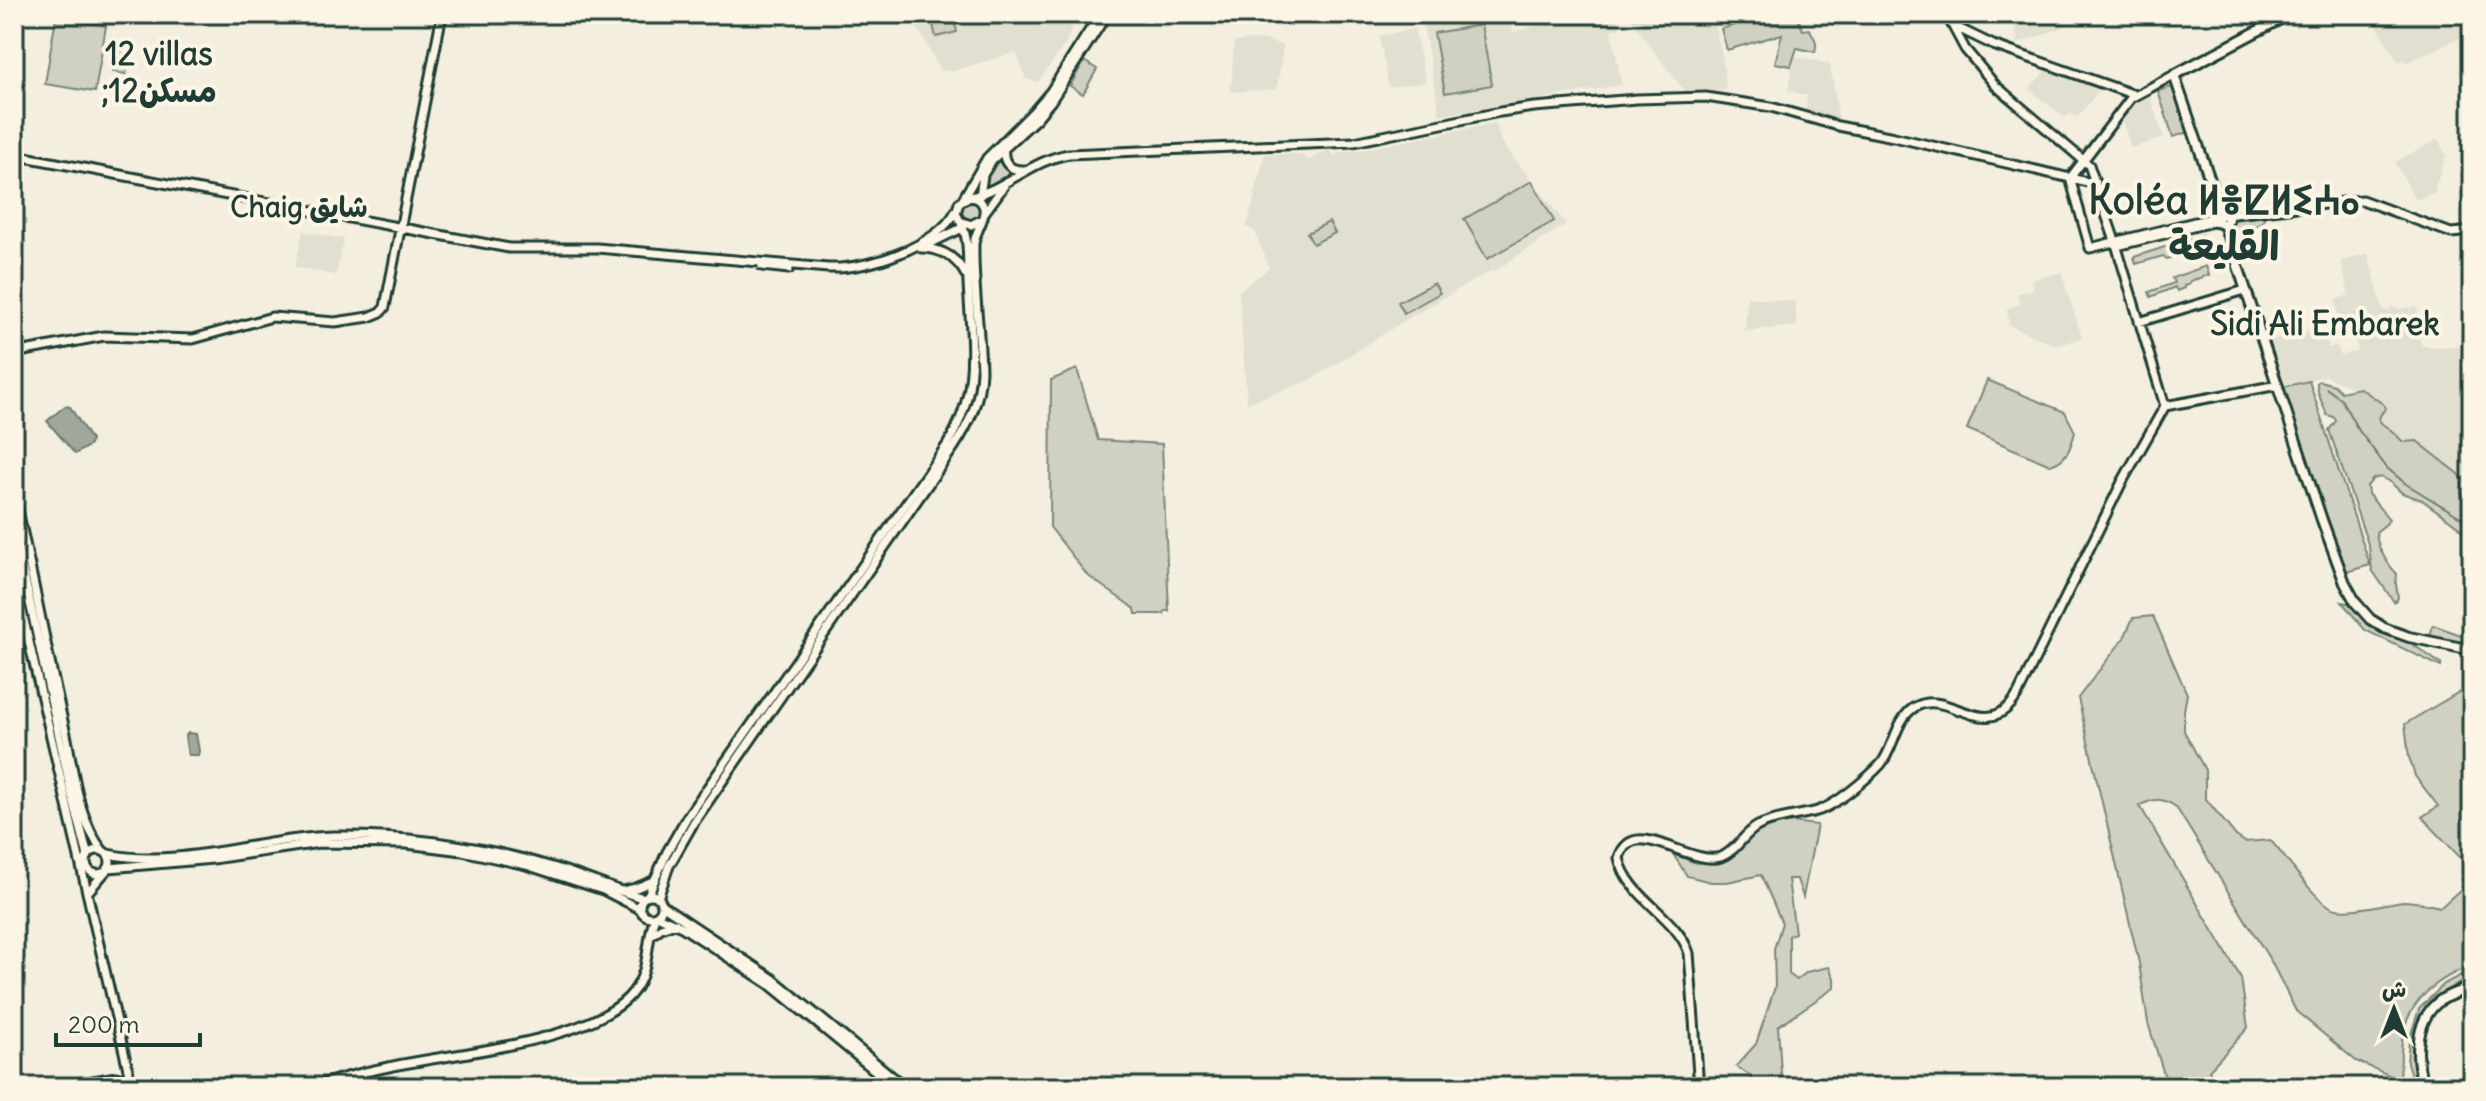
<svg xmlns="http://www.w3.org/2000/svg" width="2486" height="1101" font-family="Delius,'Playpen Sans Arabic','Noto Sans Tifinagh',sans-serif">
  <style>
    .built { fill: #e1dfd0 }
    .green { fill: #d0d1c2; stroke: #78877b; stroke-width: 2 }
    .water { fill: #a0a89b; stroke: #6c7d72; stroke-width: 2 }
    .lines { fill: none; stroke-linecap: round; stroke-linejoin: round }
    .stream { stroke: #6c7d72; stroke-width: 2 }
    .secondary-casing { stroke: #1f3d34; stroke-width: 13 }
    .primary-casing { stroke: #1f3d34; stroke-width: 14 }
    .secondary { stroke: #fcf5e5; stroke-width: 7 }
    .primary { stroke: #fcf5e5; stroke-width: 8 }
    .labels { text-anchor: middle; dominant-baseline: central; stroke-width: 8; stroke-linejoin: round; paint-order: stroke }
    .quarter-label { font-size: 28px; font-weight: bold; fill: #1f3d34; stroke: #fcf5e5 }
    .district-label { font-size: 32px; font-weight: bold; fill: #1f3d34; stroke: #fcf5e5 }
    .town-label { font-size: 40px; font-weight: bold; fill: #1f3d34; stroke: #fcf5e5 }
  </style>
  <rect width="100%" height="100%" fill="#f3eede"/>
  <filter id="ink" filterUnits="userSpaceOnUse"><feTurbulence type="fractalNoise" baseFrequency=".0125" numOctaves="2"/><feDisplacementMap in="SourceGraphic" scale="16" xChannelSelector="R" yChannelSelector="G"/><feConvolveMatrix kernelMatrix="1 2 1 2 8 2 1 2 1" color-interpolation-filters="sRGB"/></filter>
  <g filter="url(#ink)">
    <path class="built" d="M897 14H1077L1066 43 1038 82 1026 79 1016 52 953 71 940 70 919 30 911 23 896 19Z
      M1421 14H1508L1513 32 1584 14H1616L1620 28 1611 30 1622 85 1440 115Z
      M1629 14H1712L1723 59 1726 90 1684 91 1636 27Z
      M2012 14H2068L2071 24 2018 44Z
      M2370 14H2471L2464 20 2471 30 2464 36 2405 63 2403 60 2398 62Z
      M1414 29 1426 82 1389 87 1379 36Z
      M1247 40H1266L1283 46 1277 89 1231 92 1234 42Z
      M1794 56 1830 64 1839 122 1806 112 1807 96 1788 90Z
      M2048 68 2102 87 2077 118 2070 113 2065 118 2029 89Z
      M2149 94 2164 138 2131 148 2121 116 2133 102Z
      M1495 123 1503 144 1566 224 1496 270 1490 271 1409 318 1310 380 1247 403 1239 291 1269 268 1255 232 1247 227 1265 154H1302L1307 161 1330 149 1334 155 1341 152 1361 150Z
      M2438 139 2446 155 2435 188 2436 192 2416 200 2395 162Z
      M303 231 344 239 336 275 295 267Z
      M2366 254 2368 255 2383 309 2389 311 2391 306 2397 309 2417 307 2419 339 2422 345 2428 347 2459 346 2472 349V515L2371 430 2353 388 2325 376 2284 385 2270 341 2292 334 2295 336 2322 328 2329 348 2337 346 2340 355 2358 350 2351 318 2340 321 2335 300 2349 295 2341 261Z
      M2061 272 2082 338 2056 346 2009 325 2007 309 2020 304 2017 294 2033 289 2031 280Z
      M1747 297 1795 302 1797 326 1745 331Z"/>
    <path class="green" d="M1770 14H1796L1803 30 1810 29C1814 41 1818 38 1815 52L1797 48 1791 66 1775 63 1782 34 1727 50 1721 29Z
      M56 17 106 26 95 92 45 84Z
      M954 20 957 32 936 37 933 25Z
      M1481 25 1492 85 1445 93 1434 33Z
      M118 46 131 49 126 74 113 72Z
      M1084 61 1097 69 1083 94 1070 86Z
      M2175 86 2189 132 2173 137 2158 91Z
      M1001 152 1014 172 984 190 987 172Z
      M1532 181 1554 221 1487 259 1464 219Z
      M959 211a11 11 0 1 1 22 0a11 11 0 1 1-22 0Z
      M2261 214 2264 215V220L2236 241 2232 237 2230 226 2235 218Z
      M1329 222 1335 233 1313 244 1307 233Z
      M2202 235 2206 245 2167 259 2163 256 2136 264 2134 257Z
      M2206 266 2209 275 2190 281V284L2184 286V288L2177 291 2175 287 2151 297 2149 292 2174 283 2172 278Z
      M1434 283 1440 293 1404 313 1398 302Z
      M1077 369 1098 440 1162 444 1169 611H1165L1164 614H1136L1135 609 1087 575 1050 527 1051 380Z
      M1987 380 2065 412 2075 432C2071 447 2067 461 2050 465L1967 429Z
      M2309 381 2370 565 2343 573 2282 387Z
      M2320 381 2334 385 2341 392 2360 388 2383 404 2386 408C2372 423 2382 422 2393 432 2397 435 2400 439 2403 442L2417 441 2459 474 2463 479 2461 493 2466 499 2472 501V557L2468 559 2463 550V532L2458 526 2422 500 2402 493 2389 481 2380 477 2373 479 2367 486 2368 494 2389 519 2386 524 2376 532C2377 549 2386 562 2397 574L2396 584 2398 598 2394 602 2372 570 2369 547 2329 430 2336 421 2334 417 2327 415C2323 404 2316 393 2317 382Z
      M2342 602 2352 604 2409 640 2415 646 2441 664V667L2365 630Z
      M2153 616 2187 694 2184 710V731L2205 770V798L2236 836 2245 842 2270 840C2288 859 2308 892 2329 906 2343 916 2386 903 2403 901 2416 901 2429 905 2441 907L2472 879V966C2440 976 2409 1000 2403 1035 2400 1050 2401 1066 2400 1080L2356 1061 2296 1011 2272 963 2176 807C2162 797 2153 798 2140 806L2241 978 2248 1028 2209 1070 2216 1087H2168L2148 1023 2139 963 2078 698 2124 638 2133 618Z
      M2433 625 2472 639V646L2430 636Z
      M2472 680V870L2422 817 2438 806 2415 776 2409 757 2405 724 2469 686Z
      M1792 822 1817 825 1803 897 1797 879H1788L1795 933 1789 935V974L1797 980 1807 972 1829 967 1834 978V988L1778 1026 1782 1087H1758L1749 1075 1736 1066 1756 1044 1775 987 1774 949 1782 923 1761 875 1727 882H1711L1687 876 1673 854 1696 863 1721 862 1751 836 1768 827Z
      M2472 969V978C2442 990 2425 999 2417 1032 2411 1053 2410 1059 2420 1080L2418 1086 2415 1087 2407 1063 2409 1040 2419 1009 2444 984Z"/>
    <path class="water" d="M65 406 70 407 91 440 90 445 75 454 47 421Z
      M188 733 196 734 199 751 198 755H188L185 737Z"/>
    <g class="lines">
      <path class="stream" d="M2326 388 2341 399 2357 428 2387 468 2406 484 2472 524"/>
      <defs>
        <path id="secondary" d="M1942 14 1958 28 1993 45 2135 95
          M1950 21 1965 49 1996 86 2089 165 2115 241 2165 406
          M1004 148C1002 162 1010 171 1024 170
          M14 155 509 248H597L828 268C867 270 937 246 956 211
          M2070 178 2090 248 2219 216
          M2070 178 2131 98 2174 75
          M980 196 983 175 992 160 1036 119 1051 101 1107 14
          M964 197 987 158 1034 111 1051 91 1100 14
          M970 197C1006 189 1032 160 1069 154L1354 142 1500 112 1534 107 1637 99 1706 97 1771 107 1838 126 1894 137 2096 184
          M985 212 1004 186
          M2225 215 2362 200 2451 233 2472 231
          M925 246 964 227
          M2117 246 2212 222 2219 223
          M921 248C942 248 956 257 966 275
          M762 266 789 269
          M2139 322 2245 290
          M14 353 104 336 193 339 272 317 335 322 369 317 381 312 385 307 442 14
          M14 492C32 572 47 653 66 734 74 771 78 821 103 851
          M14 529 71 791 88 856
          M14 577 130 1078
          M86 862a12 12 0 1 1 24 0a12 12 0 1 1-24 0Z
          M108 854C180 869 259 838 333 836 408 835 484 846 556 868 586 877 614 890 643 898
          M109 868 213 859 319 843 407 844 462 851 526 865 603 890 640 909
          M623 891 636 888 653 881
          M87 893 105 872
          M640 906a11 11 0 1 1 22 0a11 11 0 1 1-22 0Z
          M648 895 667 852 687 817 947 445C981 390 971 344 968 283 967 263 970 241 961 223
          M658 898 669 866 694 822 954 447C970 423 980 400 981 371 980 329 973 286 974 244 975 232 986 218 984 208 980 194 967 196 959 203L956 213 960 221 971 225 981 220
          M662 905 773 979 905 1087
          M657 916 682 927 769 984 895 1087
          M650 936 661 928 675 923
          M59 1087 116 1077 157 1087
          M313 1087C350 1075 387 1066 426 1060 479 1051 600 1036 633 992 651 969 645 943 655 917
          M1699 1087 1689 953C1676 915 1628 898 1619 858 1633 813 1689 867 1721 857 1737 851 1744 833 1758 826 1776 817 1799 816 1817 811 1835 806 1868 778 1881 764 1894 748 1896 718 1915 707 1949 687 1987 747 2018 694L2122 482 2165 406 2278 385"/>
        <path id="primary" d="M2218 219a5 5 0 1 1 10 0a5 5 0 1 1-10 0Z
          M2222 215 2174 75 2290 14
          M2224 224 2322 520 2345 583 2356 603 2370 619 2384 628 2409 637 2472 650
          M2424 1087C2415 1061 2414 1023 2437 1003 2447 995 2460 991 2472 987"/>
      </defs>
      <use href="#secondary" class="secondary-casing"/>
      <use href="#primary" class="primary-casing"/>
      <use href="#secondary" class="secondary"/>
      <use href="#primary" class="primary"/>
    </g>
  </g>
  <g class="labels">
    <g class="quarter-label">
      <text x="299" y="207">Chaig شايق</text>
    </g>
    <g class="district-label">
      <text x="159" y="53">12 villas<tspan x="159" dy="37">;12مسكن</tspan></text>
      <text x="2325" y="323">Sidi Ali Embarek</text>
    </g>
    <g class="town-label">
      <text x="2224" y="200">Koléa ⵍⴻⵇⵍⵉⵄⴰ<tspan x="2224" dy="46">القليعة</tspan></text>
    </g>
  </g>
  <rect width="2486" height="1101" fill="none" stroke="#fcf5e5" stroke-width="48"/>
  <rect x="24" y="24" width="2438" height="1053" fill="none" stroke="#1f3d34" stroke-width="3" filter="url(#ink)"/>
  <g transform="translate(2394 1009)" stroke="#fcf5e5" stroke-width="6" paint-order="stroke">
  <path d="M0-6L14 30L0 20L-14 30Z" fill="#1f3d34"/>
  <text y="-12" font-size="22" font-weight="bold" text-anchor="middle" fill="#1f3d34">ش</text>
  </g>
  <path d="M56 1033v12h144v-12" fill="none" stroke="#1f3d34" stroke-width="4"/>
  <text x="68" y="1033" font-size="24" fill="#1f3d34" stroke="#fcf5e5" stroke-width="6" paint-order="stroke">200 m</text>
</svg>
